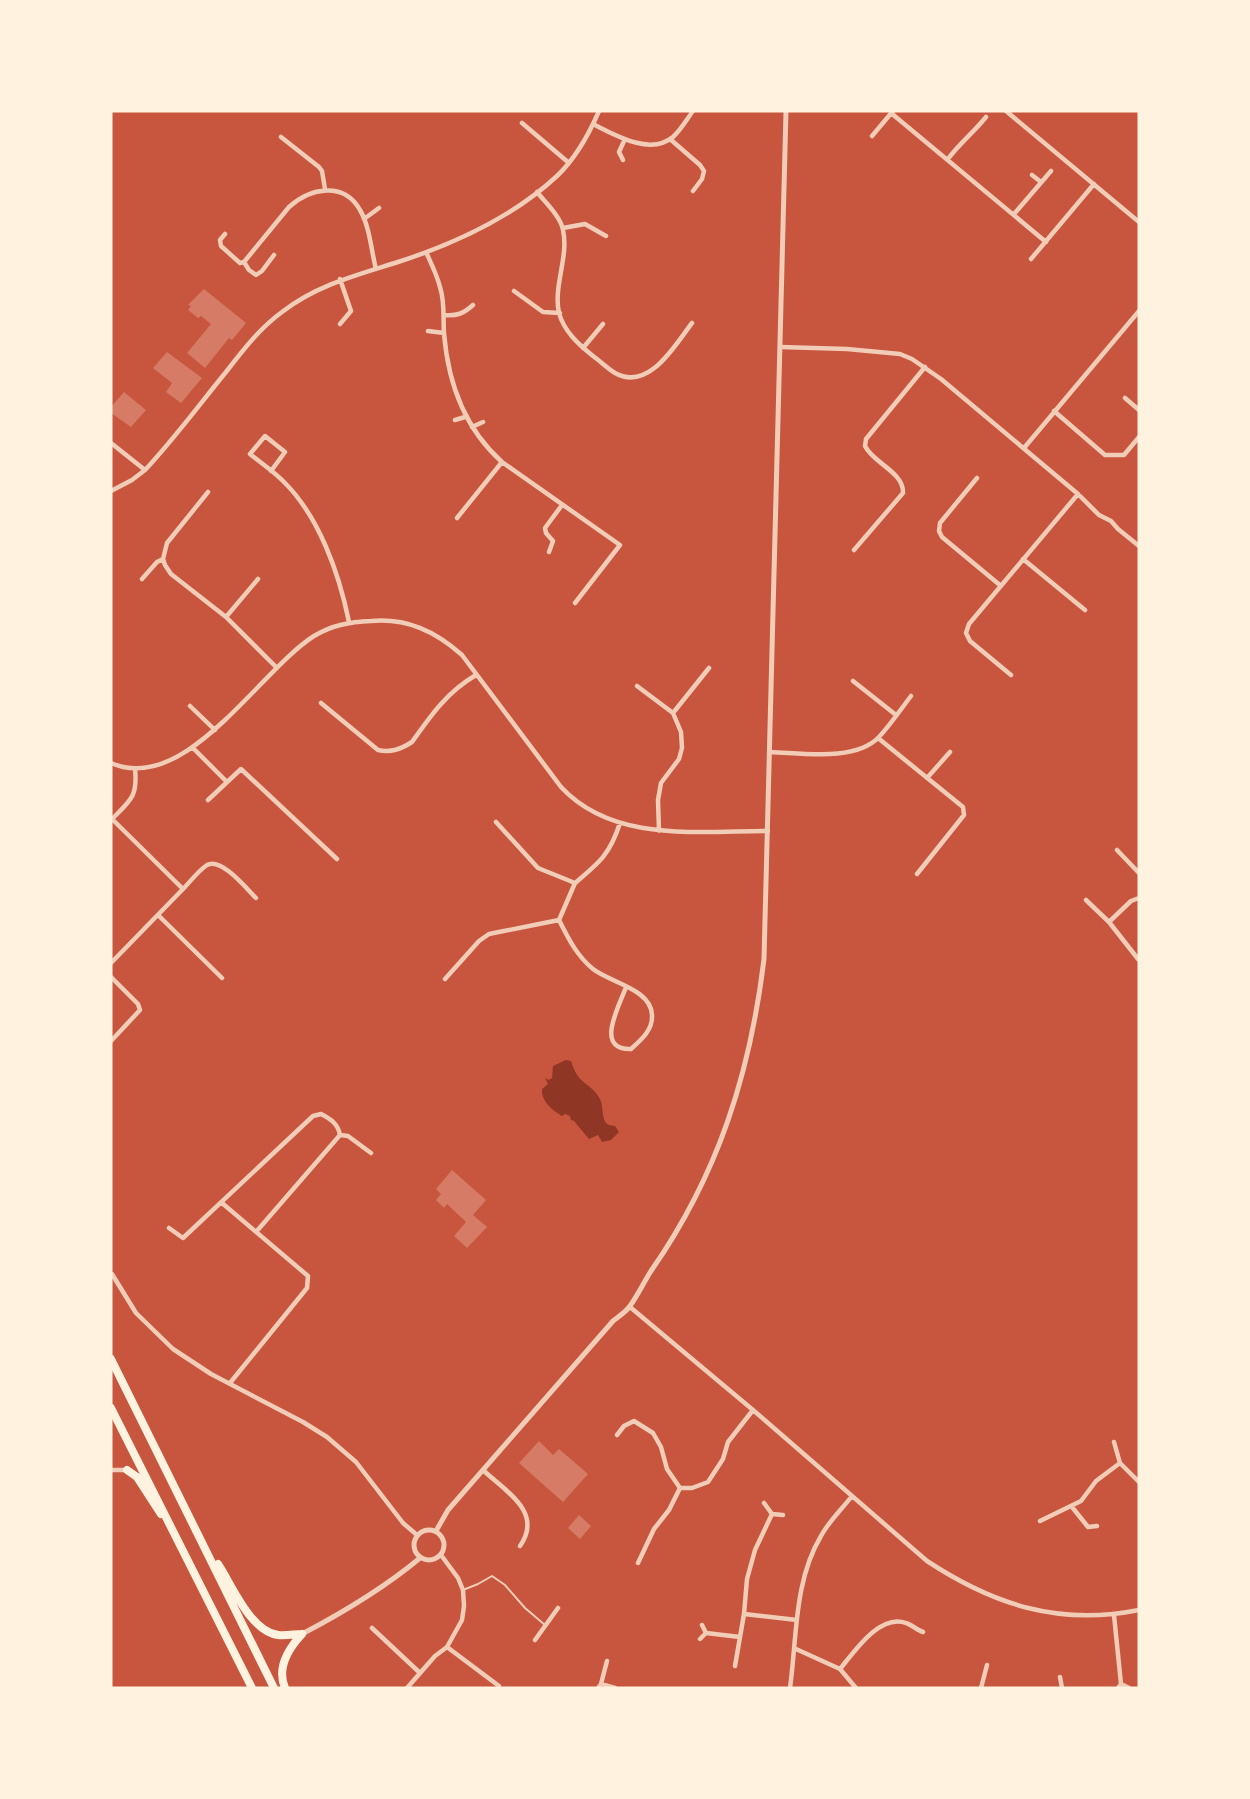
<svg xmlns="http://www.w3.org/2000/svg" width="1250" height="1799" font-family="'Titillium Web',sans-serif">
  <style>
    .water { fill: #8f3625 }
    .building { fill: #d67c66 }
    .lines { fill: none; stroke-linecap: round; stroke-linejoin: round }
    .service { stroke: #f1ccb7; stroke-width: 2 }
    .minor { stroke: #f1ccb7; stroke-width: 4.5 }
    .tertiary { stroke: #f1ccb7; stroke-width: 5 }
    .trunk { stroke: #fff3e0; stroke-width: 8 }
  </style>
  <rect width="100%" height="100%" fill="#c8553d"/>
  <path class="water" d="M566 1060 571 1061C578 1086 591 1082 600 1099 603 1105 602 1112 604 1119 606 1125 609 1125 615 1126L619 1132 611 1140 602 1142 598 1135 589 1139 574 1121 571 1120 570 1116 565 1114 562 1116C552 1110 541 1101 542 1089L548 1084 545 1078 549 1080 552 1078 553 1066Z"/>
  <path class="building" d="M204 289 246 323 232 340 229 338 205 368 187 353 211 324 201 316 198 318 188 310 191 306 188 305Z
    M167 352 202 378 181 403 166 392 172 383 153 368Z
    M124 392 146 410 131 427 111 413V407Z
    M452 1170 486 1200 473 1215 487 1227 467 1248 454 1236 466 1222 447 1204 444 1208 436 1200 441 1194 436 1189Z
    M539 1441 553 1455 559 1449 588 1474 563 1502 519 1463Z
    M579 1515 591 1526 580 1539 568 1528Z"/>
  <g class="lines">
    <path class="service" d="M463 1590 478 1584 492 1576 505 1585 525 1608 545 1625"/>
    <path class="minor" d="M1006 111 1139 222
      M891 113 1046 242
      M522 123 569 163
      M593 124C615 135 650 156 673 137 681 130 687 119 693 111
      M872 136 893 111
      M281 137 319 167 322 171 325 189
      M670 139 700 165 704 171 702 179 693 191
      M948 159C959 144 974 132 986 117
      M623 160 619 152 625 139
      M1032 175 1041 182
      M537 192C545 202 561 217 563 230 569 257 553 286 559 313 564 331 578 344 593 356 600 361 607 368 615 373 649 392 675 345 692 323
      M1014 214 1051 171
      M364 219 379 208
      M563 228 585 224 606 236
      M225 234 220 240 221 246 240 263 244 262 289 207C310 188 344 181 360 210 370 227 371 250 376 269
      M426 252C431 263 437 275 440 287 445 302 443 318 444 333 448 383 464 428 502 462L620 545 575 603
      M1031 259 1094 184
      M244 262 249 270 256 275 262 271 274 255
      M340 279 351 311 340 324
      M514 291 543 312 560 313
      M444 315C457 316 463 314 473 305
      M428 331 444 333
      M780 347 847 349 900 354 912 359 941 379 1078 494 1099 515 1111 521 1118 529 1139 546
      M583 348 603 324
      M1125 398 1139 410
      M1054 411 1105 455H1124L1139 437
      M455 420 465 417
      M472 427 483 422
      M111 443 145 470
      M1024 448 1139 311
      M271 471 285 452 265 436 250 454C261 463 273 471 283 481 319 516 339 573 349 622
      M977 478 940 523 939 531 942 537 1001 586
      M111 491 132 480 145 470C174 439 199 405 226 372 243 350 260 328 282 312 317 285 357 275 398 262 454 244 514 216 557 176 576 158 589 134 599 111
      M457 518 502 462
      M854 550 903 493C904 472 873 463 865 446L866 439 925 367
      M549 552 553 541 546 533 545 528 562 505
      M163 559 167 543 208 492
      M1023 559 1085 610
      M142 579 157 562 163 559 165 565 171 574 226 617 277 668
      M226 617 258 579
      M1011 675 970 641 966 633 969 624 1078 494
      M853 681 896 715
      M637 686 673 713 681 732 682 748 679 759 661 783 658 800 659 831
      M321 703 378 750C391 753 401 749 412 742 431 715 447 692 476 675
      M190 706 215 730
      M673 713 709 668
      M878 738 963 807 964 815 917 874
      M193 748 227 782
      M770 752C802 753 855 762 879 737 891 724 901 709 911 696
      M111 763C185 796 260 670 314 636 332 625 350 622 371 621 407 618 435 631 462 655L561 787C613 843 698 831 768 831
      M927 778 950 752
      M208 800 241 769 337 859
      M112 819 183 889C190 882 198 871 207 865 221 857 246 888 256 898
      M111 820C130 801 138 797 135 769
      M496 822 538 868 575 883C600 862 610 854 620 823
      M1117 850 1139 873
      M1086 900 1109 922 1138 959
      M158 915 222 978
      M559 920C568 938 577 956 593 969 611 983 651 989 652 1015 653 1030 641 1040 631 1049 594 1050 619 1007 626 987
      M1109 922 1131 901 1139 898
      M111 963 183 889
      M111 977 138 1004 140 1010 111 1041
      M445 979 479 941 489 934 559 920 575 883
      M340 1135 348 1136 371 1153
      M222 1203 308 1276 307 1288 230 1383
      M169 1228 183 1238 313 1116 321 1114C331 1119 338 1124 340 1135L256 1232
      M112 1274 136 1313 173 1349 211 1374 303 1422 327 1437 356 1462 403 1523 417 1535
      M630 1307 753 1410 927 1561C994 1605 1059 1626 1139 1610
      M617 1435 624 1426 634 1421 653 1433 661 1447 667 1469 680 1488H692L708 1482 723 1459 728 1442 753 1410
      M1114 1442 1120 1463 1139 1482
      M111 1470H127
      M483 1470C505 1491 544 1512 520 1546
      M1072 1507 1088 1527 1097 1526
      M772 1514 783 1515
      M1040 1521 1081 1501 1096 1481 1120 1463
      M638 1563 654 1529 669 1510 680 1488
      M744 1614 797 1620
      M1114 1615 1121 1684 1118 1688
      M702 1625 706 1633
      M372 1628 419 1672
      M700 1639 706 1633 740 1637
      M535 1640 558 1608
      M447 1647 499 1686
      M796 1649 840 1669 856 1688
      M735 1666 744 1614 747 1579 755 1550 772 1514 764 1503
      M840 1669C854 1652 880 1613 906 1623 912 1625 917 1630 923 1632
      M1060 1677 1062 1688
      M601 1684 607 1661
      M1121 1684 1129 1688
      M407 1688 435 1656 447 1647 462 1620 464 1606 463 1590 458 1578 441 1555
      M598 1688 601 1684 615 1688
      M790 1688C797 1637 794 1581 821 1536 829 1521 842 1509 852 1496
      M981 1688 987 1665"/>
    <path class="tertiary" d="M414 1545a15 15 0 1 1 30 0a15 15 0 1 1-30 0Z
      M436 1531 448 1510 613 1321C618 1317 626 1312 630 1306 638 1295 644 1282 651 1271 718 1175 750 1074 764 959L786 111
      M302 1634C344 1612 384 1588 420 1558"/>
    <path class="trunk" d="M111 1359 274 1688
      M111 1408 252 1688
      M127 1470 137 1477 161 1514
      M218 1564C232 1585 250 1631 278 1635 286 1636 295 1634 302 1634
      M285 1688C276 1667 289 1648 302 1634"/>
  </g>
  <rect width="1250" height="1799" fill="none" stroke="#fff3e0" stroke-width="225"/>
</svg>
